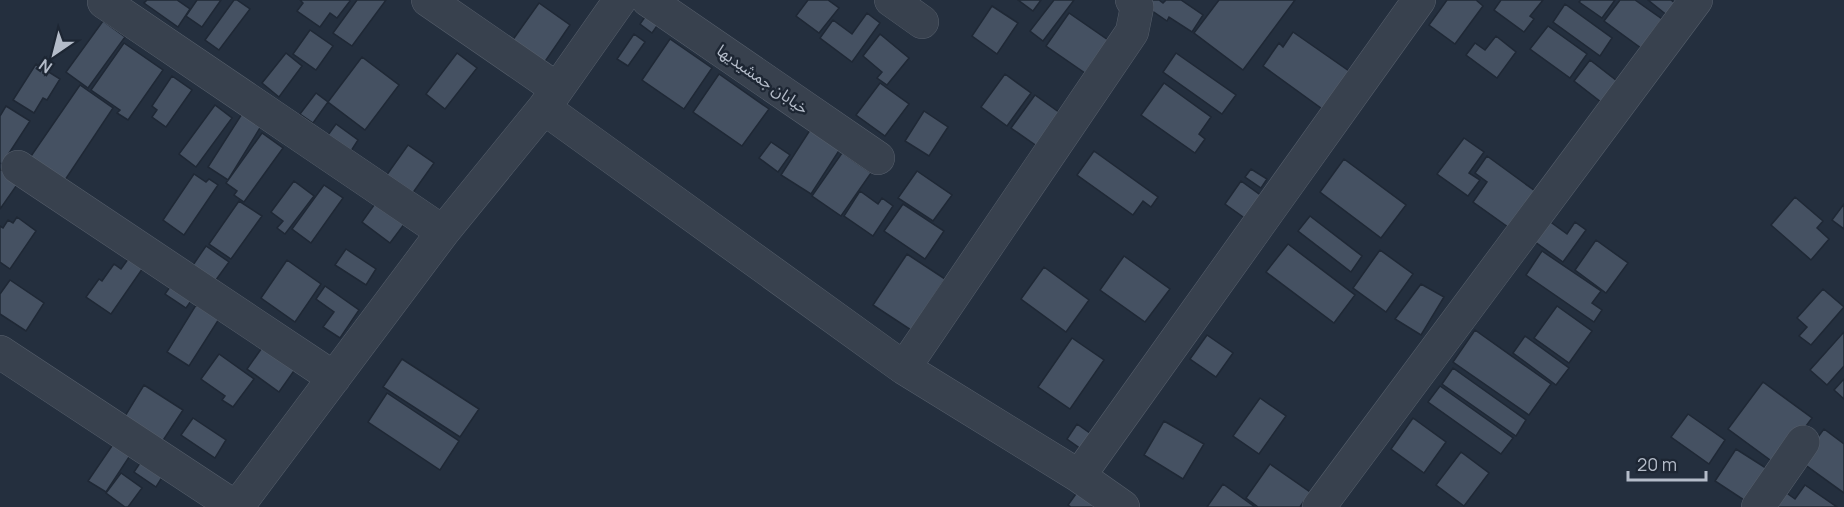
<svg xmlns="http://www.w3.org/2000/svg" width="1844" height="507" font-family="Manrope,'Noto Sans Arabic',sans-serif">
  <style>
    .building { fill: #455162; stroke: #1f2835; stroke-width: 1.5 }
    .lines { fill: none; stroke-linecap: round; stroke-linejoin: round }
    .minor-casing { stroke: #565f6c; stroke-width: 34 }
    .minor { stroke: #38414e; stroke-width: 33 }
    .labels { text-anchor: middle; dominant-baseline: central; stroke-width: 5; stroke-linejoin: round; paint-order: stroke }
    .street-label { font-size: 16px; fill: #b4bcc9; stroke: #1d2633 }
  </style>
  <rect width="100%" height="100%" fill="#242f3e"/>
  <path class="building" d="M147 0H177L190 9 178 27 144 3Z
    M197 0H221L202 27 186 16Z
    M234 0H237L250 9 219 50 205 40Z
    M300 0H349L350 1 337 18 330 13 320 27 297 11 303 3Z
    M357 0H386L352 46 333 33Z
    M808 0H828L839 8 819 33 796 16Z
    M1018 0H1041L1033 11Z
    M1054 0H1074L1043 41 1030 31Z
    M1149 0H1159L1163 3 1166 0H1181L1203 15 1192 32 1169 17 1167 21 1145 6Z
    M1219 0H1295L1243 70 1194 33Z
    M1447 0H1476L1483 6 1455 44 1429 25Z
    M1501 0H1543L1530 16 1534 19 1524 32 1494 10Z
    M1581 0H1615L1602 18 1579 2Z
    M1620 0H1635L1662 19 1641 48 1604 21Z
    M1648 0H1671L1682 9 1673 20Z
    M539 3 570 25 544 63 512 41Z
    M1565 4 1612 38 1600 56 1553 22Z
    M992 6 1018 23 997 54 972 36Z
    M652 7 664 16 652 33 640 24Z
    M867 13 880 23 852 62 820 38 833 20 852 34Z
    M1069 13 1108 40 1085 73 1046 46Z
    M103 21 125 37 88 88 66 72Z
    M1548 26 1587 54 1570 78 1530 49Z
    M310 30 333 46 316 70 293 54Z
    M1293 32 1359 78 1332 116 1263 66 1279 43 1283 47Z
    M634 34 645 42 628 66 617 59Z
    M880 34 909 58 887 85 877 78 882 72 863 56Z
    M1496 36 1516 52 1497 78 1466 55 1475 43 1485 50Z
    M670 39 712 68 684 109 642 80Z
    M124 43 163 70 128 120 117 113 120 110 91 90Z
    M286 53 302 66 279 97 262 83Z
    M457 53 477 68 445 109 426 94Z
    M1176 53 1236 95 1222 114 1163 72Z
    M362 57 399 85 365 130 328 102Z
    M1590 60 1617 81 1601 102 1574 81Z
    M36 64 60 79 47 100 43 98 34 113 13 100Z
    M719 74 769 109 742 146 693 112Z
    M1005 74 1031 93 1007 126 981 107Z
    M172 76 192 90 166 127 152 117 157 110 152 106Z
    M880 83 909 104 885 136 856 115Z
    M1164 83 1211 117 1199 134 1205 139 1195 153 1141 115Z
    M80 85 113 108 63 183 29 159Z
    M316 93 328 102 313 123 300 114Z
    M1035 95 1067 118 1044 151 1011 128Z
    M215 105 232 118 196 167 179 154Z
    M6 106 30 121 2 164 0 163V116Z
    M247 106 266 118 228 180 208 167Z
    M924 111 948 127 929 156 905 141Z
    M336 124 358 140 351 151 328 135Z
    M812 127 842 146 811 194 781 175Z
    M262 133 283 148 244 202 234 195 237 191 226 183Z
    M1464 138 1484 152 1469 173 1480 180 1468 196 1437 174Z
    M771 142 790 155 778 172 759 158Z
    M408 145 434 163 412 194 386 176Z
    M1094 151 1158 197 1151 207 1143 201 1133 215 1077 175Z
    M842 153 871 173 841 216 812 196Z
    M1487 156 1535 191 1508 227 1473 202 1487 182 1475 173Z
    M1344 159 1406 205 1381 238 1320 192Z
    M0 169 19 182 0 209Z
    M1251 169 1267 179 1261 188 1245 177Z
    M917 171 952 195 933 221 898 198Z
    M194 174 206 182 209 179 218 185 184 235 163 220Z
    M294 181 314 196 285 234 277 228 283 221 271 212Z
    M1241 181 1270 202 1253 224 1225 204Z
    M324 185 343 198 311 243 292 229Z
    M860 191 878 204 882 198 893 206 873 236 844 216Z
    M1795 197 1823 221 1817 228 1829 239 1811 260 1771 225Z
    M379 198 408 219 390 243 362 222Z
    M239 201 262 216 231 259 209 244Z
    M903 204 944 231 925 259 884 231Z
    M1844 204V229L1832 220Z
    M1310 216 1362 256 1351 272 1298 231Z
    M17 217 36 231 10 269 0 262V226L3 228 8 220 13 223Z
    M1545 218 1567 234 1575 222 1586 230 1563 262 1531 239Z
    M1596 240 1628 263 1606 293 1575 270Z
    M1288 244 1355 295 1334 323 1266 272Z
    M206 246 229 262 213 284 191 268Z
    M346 249 376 269 366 285 335 265Z
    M1380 250 1413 274 1386 312 1353 288Z
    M1542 251 1601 291 1592 303 1602 310 1594 322 1526 275Z
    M907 254 945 279 911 330 873 305Z
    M131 255 145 265 111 314 86 297 99 279 102 281 114 264 121 269Z
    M1124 256 1170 289 1145 322 1100 290Z
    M287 260 321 284 295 322 261 298Z
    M1044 267 1089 300 1066 332 1021 299Z
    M177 277 198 291 186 308 165 294Z
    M10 280 44 303 26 331 0 314V294Z
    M1421 284 1444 297 1421 335 1395 319Z
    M325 286 359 310 340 338 323 327 334 312 316 299Z
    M1823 289 1844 307 1811 345 1799 336 1807 327 1797 318Z
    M196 305 219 319 189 366 167 352Z
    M1557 306 1592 331 1569 363 1534 338Z
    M1475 330 1551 384 1529 415 1453 362Z
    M1844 332V366L1827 385 1810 370Z
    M1207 335 1233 353 1216 377 1190 359Z
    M1525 336 1569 368 1556 385 1513 353Z
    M1072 338 1104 360 1070 409 1038 387Z
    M264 345 296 368 279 392 247 369Z
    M219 354 254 379 233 407 222 400 225 396 201 379Z
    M402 359 479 409 460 437 383 387Z
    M1453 368 1526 420 1516 436 1442 384Z
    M1844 379V399L1834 390Z
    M1763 382 1812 418 1777 465 1728 429Z
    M144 385 183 410 160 445 122 421Z
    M1440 386 1513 438 1501 454 1428 402Z
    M387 393 459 441 440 470 368 422Z
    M1260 398 1286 416 1259 454 1233 436Z
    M1688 414 1725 440 1709 464 1671 437Z
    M193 418 226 440 215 458 181 435Z
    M1413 418 1446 442 1424 473 1391 449Z
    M1164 421 1204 444 1183 479 1144 455Z
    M1077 424 1101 441 1091 456 1067 439Z
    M1824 429 1844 444V493L1800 461Z
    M118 437 135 448 106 492 88 481Z
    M1736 449 1769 470 1747 502 1715 481Z
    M1461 452 1489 473 1464 506 1436 485Z
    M144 457 166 471 156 487 134 472Z
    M1270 464 1310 492 1300 507H1258L1246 498Z
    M121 473 142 488 128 507H125L106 493Z
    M1223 484 1255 507H1207Z
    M1805 485 1837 507H1769L1781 489 1795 499Z
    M1078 491 1101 507H1071L1068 505Z"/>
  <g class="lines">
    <defs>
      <path id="minor" d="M428 0 557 89
        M648 0 878 158
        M891 0 922 22
        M104 2 443 232
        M544 108 904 368 1079 476 1123 507
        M18 167 334 378
        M0 352 235 507
        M904 368 1132 32 1137 7 1132 0
        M1079 476 1419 0
        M237 507 443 232 544 108 620 0
        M1319 507 1696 0
        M1758 507 1803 442"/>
    </defs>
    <use href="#minor" class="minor-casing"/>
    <use href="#minor" class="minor"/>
  </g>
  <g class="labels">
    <g class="street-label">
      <text transform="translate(763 79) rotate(35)">خیابان جمشیدیها</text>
    </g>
  </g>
  <g transform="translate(54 54) rotate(215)" stroke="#1d2633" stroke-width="4.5" paint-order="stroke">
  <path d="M0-4.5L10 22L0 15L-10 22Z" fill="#b4bcc9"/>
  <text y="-9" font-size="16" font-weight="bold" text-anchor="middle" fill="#b4bcc9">N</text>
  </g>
  <path d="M1628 471v9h78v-9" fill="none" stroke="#b4bcc9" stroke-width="3"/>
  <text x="1637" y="471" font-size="18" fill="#b4bcc9" stroke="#1d2633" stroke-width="4.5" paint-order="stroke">20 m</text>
</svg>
